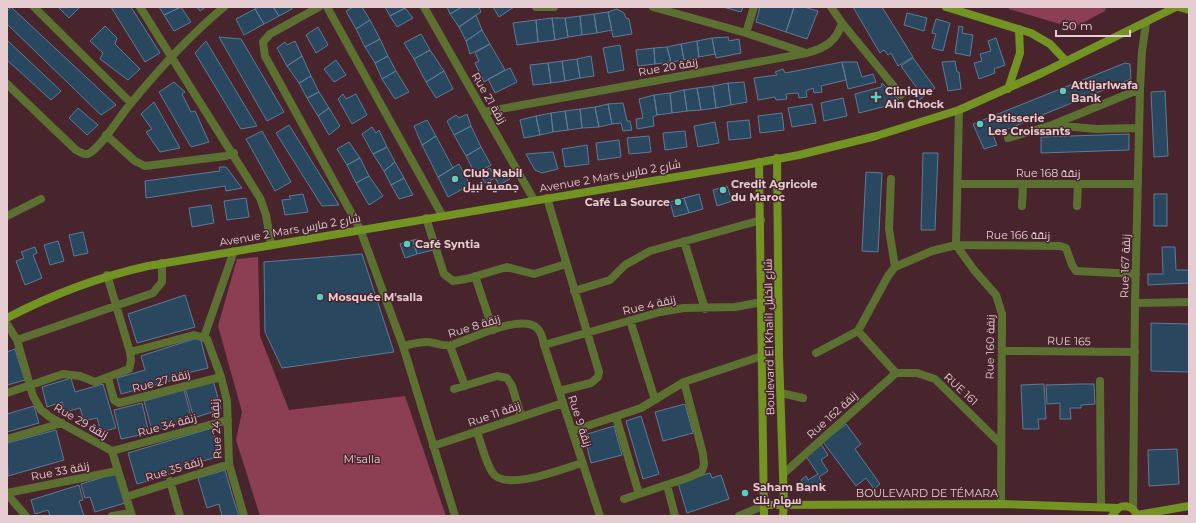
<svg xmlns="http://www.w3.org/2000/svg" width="1196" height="523" font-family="Montserrat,Cairo,sans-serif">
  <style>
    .green { fill: #8c3e53 }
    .building { fill: #29475f; stroke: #5d7c97 }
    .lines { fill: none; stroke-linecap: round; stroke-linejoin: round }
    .street { stroke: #5c7131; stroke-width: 8 }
    .secondary { stroke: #739423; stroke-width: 8 }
    .poi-dot { fill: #58cec0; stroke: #48242d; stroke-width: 1.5 }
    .labels { text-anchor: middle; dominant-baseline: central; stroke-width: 3; stroke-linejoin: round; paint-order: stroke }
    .street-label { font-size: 11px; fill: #e5cdd2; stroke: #48242d }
    .poi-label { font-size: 11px; font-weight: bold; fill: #e5cdd2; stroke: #48242d; text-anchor: start }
    .park-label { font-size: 11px; fill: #f2d3d9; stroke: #48242d }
  </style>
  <rect width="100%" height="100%" fill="#48242d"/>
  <path class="green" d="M1009 7H1106L1105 11 1073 28 1009 9Z
    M258 257 260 336 289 410 405 396 446 516H260L236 440 242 412 218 326 237 259Z"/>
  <path class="building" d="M11 7 116 105 101 115 7 24V11Z
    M58 7H80L69 18Z
    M111 7H131L160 53 145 62Z
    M159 7H181L164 15Z
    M181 7 191 22 174 31 164 15Z
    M197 7H206L200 11Z
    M258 7H273L279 16 264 24 255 9Z
    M273 7H291L292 9 279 16Z
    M353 7H362L370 20 356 29 346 11Z
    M385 7H405V8L390 16Z
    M447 7H462L450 14Z
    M462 7H479L481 12 459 27 450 14Z
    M493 7H514L499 17Z
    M723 7H743L741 12Z
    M760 7H794L786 32 756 22Z
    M794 7H804L818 11 807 39 786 32Z
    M853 7H882L913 57 898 66 891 53 888 55 884 50 880 53Z
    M405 8 413 18 397 27 390 16Z
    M255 9 264 24 244 35 236 19Z
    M617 9 624 13 626 18 629 19 632 34 613 37 608 12Z
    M608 12 612 30 597 33 594 14Z
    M907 13 927 18 924 31 904 25Z
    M594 14 597 33 582 35 580 16Z
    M476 15 482 30 466 41 459 27Z
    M580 16 582 35 568 37 565 18Z
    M552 18 555 40 538 42 536 20Z
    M552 18H565L568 37 555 40Z
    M936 19 950 23 943 51 932 48 936 34 932 33Z
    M370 20 380 39 365 47 356 29Z
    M536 20 538 42 517 45 513 23Z
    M105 26 117 38 115 44 140 69 128 80 100 59 103 53 90 41Z
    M959 26 963 27 962 33 973 35 970 56 955 53Z
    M318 27 328 45 316 53 306 35Z
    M482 30 490 44 470 54 466 41Z
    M421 34 430 50 414 59 404 43Z
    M219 37 241 39 284 112 267 121Z
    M728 37 729 41 739 39 741 53 716 58 712 38Z
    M712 38 715 54 699 57 697 41Z
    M996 38 1005 65 994 69 995 73 979 79 974 63 982 61 980 54 991 51 988 41Z
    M380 39 388 56 375 63 365 47Z
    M7 40 61 91 51 100 7 60Z
    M206 41 257 126 241 129 195 53Z
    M295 41 302 56 287 66 277 48 285 42 287 45Z
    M697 41 699 57 684 60 681 44Z
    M490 44 505 70 484 82 475 63 479 61 475 53Z
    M681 44 684 60 671 62 667 47Z
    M620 45 624 70 608 73 603 48Z
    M667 47 671 62 655 64 654 48Z
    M654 48 655 64 638 66 636 50Z
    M430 50 444 71 426 82 414 59Z
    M302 56 311 76 299 83 287 66Z
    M388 56 396 71 382 79 375 63Z
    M591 56 594 76 580 78 577 59Z
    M913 58 935 88 918 101 914 95 919 91 901 66Z
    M577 59 580 78 565 81 562 61Z
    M336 60 346 75 334 82 324 69Z
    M562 61 565 81 551 83 548 63Z
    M955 61 957 72H959L961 89 948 91 942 62Z
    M842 62 846 80 821 86 822 92 814 93 813 88 806 91 807 97 799 98 798 93 786 94 787 99 776 100 775 97 758 100 754 78 777 75 775 72 783 69 785 73Z
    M842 62H857L862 77 873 74 876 82 848 89Z
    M548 63 551 83 533 85 530 65Z
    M1125 63 1130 64 1131 79 993 135 997 145 984 149 973 124Z
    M510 68 517 82 495 93 488 79Z
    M396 71 409 92 395 99 382 79Z
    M444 71 453 89 436 98 426 82Z
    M311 76 319 92 307 98 299 83Z
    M174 82 185 92 182 94 191 112 195 111 209 142 191 147 159 92Z
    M744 82 747 102 731 105 728 83Z
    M728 83 731 105 716 108 713 86Z
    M882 83 899 100 898 103 859 113 855 94 881 87Z
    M713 86 716 108 701 110 697 88Z
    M697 88 701 110 687 111 684 90Z
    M684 90 687 111 672 113 670 93Z
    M1165 91 1168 156 1154 157 1151 92Z
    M319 92 329 108 318 116 307 98Z
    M670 93 672 113 657 115 654 95Z
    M343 94 346 99 356 94 367 115 352 124 338 99Z
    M654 95 657 115 653 117 654 126 637 129 636 119 643 118 639 99Z
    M843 98 847 116 824 121 821 103Z
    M154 102 180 148 160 152 146 132 152 129 141 114Z
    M623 103 627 121H630L632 130 623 131 621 123 612 124 608 104Z
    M608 104 612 124 599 127 595 107Z
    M812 104 816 123 792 127 788 108Z
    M595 107 599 127 582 128 580 109Z
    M78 108 98 125 87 135 69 118Z
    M329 108 340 126 329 135 318 116Z
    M580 109 582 128 568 130 565 111Z
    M565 111 568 130 553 132 551 113Z
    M551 113 553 132 540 135 536 116Z
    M782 113 784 130 760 133 758 116Z
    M467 114 471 126 454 135 447 121 456 115 459 118Z
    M536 116 540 135 524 138 520 120Z
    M427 120 436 136 422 145 414 126Z
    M749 120 751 138 729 140 727 122Z
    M715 122 719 143 698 147 694 126Z
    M289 125 339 205 322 206 276 133Z
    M471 126 481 147 466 156 454 135Z
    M372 127 376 133 379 130 387 147 373 154 362 134Z
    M262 131 291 182 275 191 246 139Z
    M685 131 687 147 665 150 663 133Z
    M1129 134V150L1041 153V137Z
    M436 136 453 168 438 177 422 145Z
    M649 136 651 152 629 154 627 138Z
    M619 140 621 157 598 160 596 143Z
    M349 142 360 158 347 165 337 149Z
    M587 145 589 164 565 167 562 149Z
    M387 147 395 162 384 171 373 154Z
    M481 147 491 165 475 174 466 156Z
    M553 152 558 169 542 173 535 170 526 154Z
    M923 153H938L935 230H921Z
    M360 158 369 176 356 183 347 165Z
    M395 162 404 178 391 185 384 171Z
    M459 164 470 185 448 197 438 177Z
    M219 167H226L242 188 226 191 225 186 146 198 145 181 220 171Z
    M490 168 495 178 485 183 480 174Z
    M505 170 510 179 499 185 494 176Z
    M866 172 882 173 878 252 862 251Z
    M369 176 383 196 369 205 356 183Z
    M404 178 413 195 399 199 391 185Z
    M727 186 732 201 717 206 713 190Z
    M303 194 308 212 285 215 282 200 291 199 289 196Z
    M699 194 703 209 689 213 684 198Z
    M1154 194H1167V226H1154Z
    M246 198 249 217 227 220 224 201Z
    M684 198 689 213 674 217 670 202Z
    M211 205 214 223 192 227 189 208Z
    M83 232 88 253 74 256 69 235Z
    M419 239 421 244 430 241 433 250 417 254 413 240Z
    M413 240 417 254 405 258 400 244Z
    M58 241 64 261 50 265 44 245Z
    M35 247 37 253 33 255 42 278 25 285 16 261 24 258 21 252Z
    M1162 247H1175L1176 270H1189V283L1148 285V274H1163Z
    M362 254 394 352 282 368 265 332 264 262Z
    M185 295 195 327 137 343 128 314Z
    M1151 323 1189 324V372L1151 371Z
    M200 337 208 368 179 375 180 378 121 394 117 378 145 370 141 356Z
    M15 349 25 380 7 385V352Z
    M71 378 75 392 103 384 116 428 101 432 97 418 84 421 80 408 65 412 62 402 47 407 42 387Z
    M213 380 221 409 194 418 185 388Z
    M1044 384 1046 419H1038L1039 429H1023L1021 385Z
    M1081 384H1094L1095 404 1081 405V408H1070L1071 419H1060V403L1047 404 1046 385Z
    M184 390 192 420 152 431 144 401Z
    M142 403 149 433 121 439 114 410Z
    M685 404 693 433 663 441 655 412Z
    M34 406 39 423 7 432V414Z
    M641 416 659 474 643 479 626 421Z
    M846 424 861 444 855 449 880 484 874 489 866 478 856 486 823 442Z
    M614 426 622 455 591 463 584 435Z
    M212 428 220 456 176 469 177 472 137 484 128 453Z
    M56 430 64 460 8 476 7 443Z
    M821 444 828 455 821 460 828 471 819 477 823 484 810 493 801 480 806 476 808 480 818 474 805 455Z
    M1177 449 1179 484 1149 486 1148 450Z
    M225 470 233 498 239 516H222L219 504 207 508 198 478Z
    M117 473 125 503 95 512 90 497 85 498 81 484Z
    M710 473 712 478 721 475 729 499 687 513 678 483Z
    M79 485 83 500 79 501 84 516H50L48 510 35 514 31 500Z"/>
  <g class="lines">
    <path class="street" d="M34 7 131 103
      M140 7 260 198 266 215 271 244
      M319 7 270 34 263 42 265 56 360 229 403 346 455 516
      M327 7 442 215
      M424 7 534 200
      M536 7H554
      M653 7 746 33 806 53
      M831 7 842 23 901 95
      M746 33 754 7
      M7 84 76 150 84 154H88C102 147 120 115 132 102 160 68 190 35 224 7
      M959 110 956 245 974 270 996 295 1002 314 1001 504
      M484 112 807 53C825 48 836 42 842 23
      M1053 125 1096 129 1139 128
      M106 135 135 161 145 166 226 156 234 153
      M1008 138 1052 125 1140 89
      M891 179 889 229 895 267
      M958 184H1138
      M547 198 599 372 598 377 591 383 559 391
      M1022 206 1023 184
      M1077 206 1078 184
      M7 216 41 199
      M426 218 444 274 453 281 466 279 507 267 534 274 566 264
      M684 241 705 309
      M475 276 493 330
      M574 291 610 280 625 265 650 251 761 220
      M1135 303 1189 302
      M630 320 655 400
      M7 324 17 340 33 396 41 410 50 417 112 451 132 516
      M858 331 896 373
      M204 337 234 251
      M17 340 153 293 162 282V263
      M544 345 660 312 684 308 735 307 762 302
      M403 346C411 344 419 342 427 342 435 342 444 347 451 345 470 340 520 313 537 328 541 332 543 339 544 345L600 516
      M450 346 465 386
      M1002 351 1135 352
      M130 352 194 335 207 339 221 377 227 401 229 464 244 516
      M816 353 858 331 888 276 895 267 932 251 956 245 1060 246 1066 248 1072 265 1076 271 1136 274
      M896 373H917L935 379 1000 443
      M108 378 114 400 119 403 221 377
      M1100 381 1101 506
      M454 389 497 376 507 378 512 386 521 416
      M7 393 63 374 80 376 95 382 129 369 131 361 130 352 107 275
      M781 393 803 398
      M616 417 639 494
      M477 431C481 444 485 460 492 472 504 493 565 468 582 463
      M572 431 641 408 684 382 762 356
      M7 439 62 423
      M433 446 563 403
      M112 451 228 420
      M783 474 896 373
      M170 481 180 516
      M667 485 675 516
      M7 493 117 471
      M7 494 26 516
      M126 497 229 464
      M624 499 690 477 702 471 704 465 703 454 684 382
      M1133 509 1135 303 1140 89 1142 52 1146 23
      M112 516 131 513
      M739 516 765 505"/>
    <path class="secondary" d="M946 7 1031 33 1050 44 1066 61
      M1179 7 1189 10
      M1008 89 1020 53 1019 29
      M777 158 779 355 784 504 783 516
      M759 162 764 516
      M7 318C53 294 98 277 148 266L735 167 799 155 876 136 959 110 1044 72 1176 7
      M765 505 1001 504 1118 508
      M1137 515 1189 506
      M1112 516 1118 508C1126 504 1134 507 1137 516"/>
  </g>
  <g class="poi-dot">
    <circle cx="1063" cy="91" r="4"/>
    <path d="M874 91h4v4h4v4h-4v4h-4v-4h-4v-4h4z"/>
    <circle cx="980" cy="124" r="4"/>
    <circle cx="455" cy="179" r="4"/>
    <circle cx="723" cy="190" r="4"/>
    <circle cx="678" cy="202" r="4"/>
    <circle cx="407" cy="244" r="4"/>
    <circle cx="320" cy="297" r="4"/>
    <circle cx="745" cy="493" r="4"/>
  </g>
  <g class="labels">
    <g class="street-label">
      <text transform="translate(668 67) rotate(-10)">Rue 20 زنقة</text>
      <text transform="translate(489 98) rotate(60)">Rue 21 زنقة</text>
      <text x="1048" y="173">Rue 168 زنقة</text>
      <text transform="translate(610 176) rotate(-10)">Avenue 2 Mars شارع 2 مارس</text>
      <text transform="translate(290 230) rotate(-10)">Avenue 2 Mars شارع 2 مارس</text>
      <text x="1018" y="235">Rue 166 زنقة</text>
      <text transform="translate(1125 266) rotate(-88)">Rue 167 زنقة</text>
      <text transform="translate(649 305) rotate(-13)">Rue 4 زنقة</text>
      <text transform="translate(474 326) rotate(-17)">Rue 8 زنقة</text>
      <text transform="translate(769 337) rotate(-91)">Boulevard El Khalil شارع الخليل</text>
      <text transform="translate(1069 341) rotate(1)">RUE 165</text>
      <text transform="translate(990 347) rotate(-89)">Rue 160 زنقة</text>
      <text transform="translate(161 381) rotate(-15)">Rue 27 زنقة</text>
      <text transform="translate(961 389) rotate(43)">RUE 161</text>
      <text transform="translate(494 414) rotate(-19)">Rue 11 زنقة</text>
      <text transform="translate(832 415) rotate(-42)">Rue 162 زنقة</text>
      <text transform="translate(81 421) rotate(30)">Rue 29 زنقة</text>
      <text transform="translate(580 421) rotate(72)">Rue 9 زنقة</text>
      <text transform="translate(167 425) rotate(-15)">Rue 34 زنقة</text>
      <text transform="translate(216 429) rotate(-93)">Rue 24 زنقة</text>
      <text transform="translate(174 469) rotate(-17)">Rue 35 زنقة</text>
      <text transform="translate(60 471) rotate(-11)">Rue 33 زنقة</text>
      <text x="927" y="493">BOULEVARD DE TÉMARA</text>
    </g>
    <g class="poi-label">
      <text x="1071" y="85">Attijarlwafa<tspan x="1071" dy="13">Bank</tspan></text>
      <text x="885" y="91">Clinique<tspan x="885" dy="13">Ain Chock</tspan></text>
      <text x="988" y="118">Patisserie<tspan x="988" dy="13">Les Croissants</tspan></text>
      <text x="463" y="173">Club Nabil<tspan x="463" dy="13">جمعية نبيل</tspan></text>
      <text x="731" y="184">Credit Agricole<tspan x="731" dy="13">du Maroc</tspan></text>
      <text x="670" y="202" text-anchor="end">Café La Source</text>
      <text x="415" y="244">Café Syntia</text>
      <text x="328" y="297">Mosquée M'salla</text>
      <text x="753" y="487">Saham Bank<tspan x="753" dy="13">سهام بنك</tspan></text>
    </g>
    <g class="park-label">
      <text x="362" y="459">M'salla</text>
    </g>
  </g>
  <rect width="1196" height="523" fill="none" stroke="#e5cdd2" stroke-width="16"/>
  <path d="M1056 30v6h74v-6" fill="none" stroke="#e5cdd2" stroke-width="2"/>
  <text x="1062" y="30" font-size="12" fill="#e5cdd2" stroke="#48242d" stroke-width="3" paint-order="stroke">50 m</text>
</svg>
